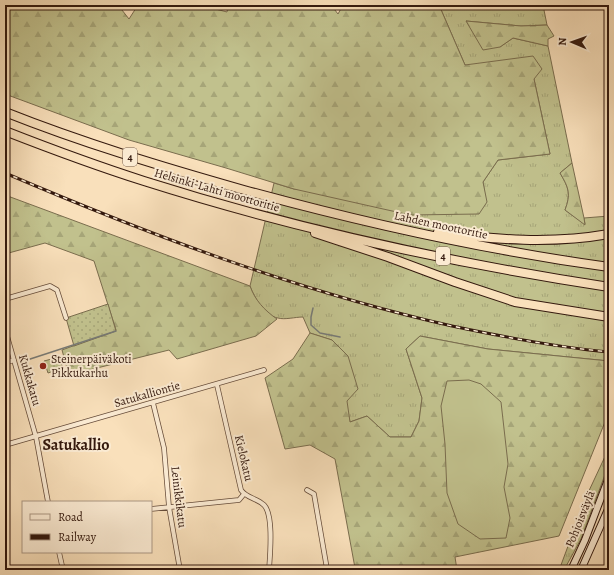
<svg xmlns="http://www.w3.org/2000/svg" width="614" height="575" font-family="Alegreya,serif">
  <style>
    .grass { fill: url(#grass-tufts); stroke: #7a6d4e }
    .forest { fill: url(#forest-firs); stroke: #7a6d4e }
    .park { fill: url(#park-dots); stroke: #7a6d4e }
    .garden { fill: #c1c18d; stroke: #7a6d4e }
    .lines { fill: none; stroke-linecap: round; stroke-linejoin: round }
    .stream { stroke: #777a76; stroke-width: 1.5 }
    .street-casing { stroke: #654b39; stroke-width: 5.5 }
    .secondary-casing { stroke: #34190e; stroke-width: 8 }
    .highway-casing { stroke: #34190e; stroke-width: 10 }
    .street { stroke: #fbebd3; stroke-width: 4 }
    .secondary { stroke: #fbebd3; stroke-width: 6 }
    .highway { stroke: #f9e0bb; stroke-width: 8 }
    .rail-casing { stroke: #34190e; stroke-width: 3 }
    .rail { stroke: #fbebd3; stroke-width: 1.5; stroke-dasharray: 4.5; stroke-linecap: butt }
    .poi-dot { fill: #8f2418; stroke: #fbebd3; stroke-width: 1.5 }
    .labels { text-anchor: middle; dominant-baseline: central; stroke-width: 4; stroke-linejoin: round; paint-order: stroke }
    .shield { fill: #fbebd3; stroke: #705849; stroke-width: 1 }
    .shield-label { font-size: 11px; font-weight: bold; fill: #34190e }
    .street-label { font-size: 12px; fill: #34190e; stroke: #fbebd3 }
    .poi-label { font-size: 12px; fill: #34190e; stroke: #fbebd3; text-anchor: start }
    .district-label { font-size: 16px; font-weight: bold; fill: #34190e; stroke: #fbebd3 }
  </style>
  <defs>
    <pattern id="grass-tufts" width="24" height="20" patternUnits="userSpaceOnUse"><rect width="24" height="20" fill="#c1c18d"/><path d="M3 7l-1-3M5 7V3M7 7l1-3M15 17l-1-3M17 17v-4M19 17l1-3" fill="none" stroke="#a6a578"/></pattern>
    <pattern id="forest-firs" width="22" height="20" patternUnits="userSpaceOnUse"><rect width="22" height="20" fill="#c1c18d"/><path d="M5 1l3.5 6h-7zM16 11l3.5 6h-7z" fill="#a6a578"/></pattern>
    <pattern id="park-dots" width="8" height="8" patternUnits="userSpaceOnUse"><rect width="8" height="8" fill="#c1c18d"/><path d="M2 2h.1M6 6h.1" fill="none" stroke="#a6a578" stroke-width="1.8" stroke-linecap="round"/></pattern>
  </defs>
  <rect width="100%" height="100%" fill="#f9e0bb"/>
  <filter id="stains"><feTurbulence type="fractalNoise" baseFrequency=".005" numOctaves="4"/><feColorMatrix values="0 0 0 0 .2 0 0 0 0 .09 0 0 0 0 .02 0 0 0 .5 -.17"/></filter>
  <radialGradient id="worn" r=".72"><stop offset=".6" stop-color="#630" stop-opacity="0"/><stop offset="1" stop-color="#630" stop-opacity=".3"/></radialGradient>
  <path class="grass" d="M439 5H543L547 25 521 26 466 21 500 47 513 38 548 46 572 163 560 173C569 188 571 194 565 210L585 224 584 218 609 216V361L488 349 420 336 406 349 422 398 419 421 411 437H390L367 416 350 422 332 340 310 333 303 317C295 317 285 320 278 318 264 316 254 297 250 286L274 183 294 189 486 202 483 182 498 160 550 154 534 79 465 65Z
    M609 448V464L581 539 564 570H558L561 565 587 495Z"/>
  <path class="forest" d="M5 5H118L129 19 138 5H200L227 12 228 5H331L338 14 343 5H439L465 65 533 56 542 69 534 79 550 154 498 160 483 182 487 202 479 214 410 215 294 189 226 168 129 140 5 94Z
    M466 21 521 26 547 25 554 36 548 39V46L513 38 500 47 483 50Z
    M572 163 584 218 585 225 565 210C571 194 569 188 560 173Z
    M5 195 250 286C255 300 264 310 277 319L256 336 177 359 169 350 69 375 62 350 116 330 94 261 45 243 5 254Z
    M310 333 332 340 348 356 358 389 347 401 350 422 367 416 390 437H411L419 421 422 398 406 349 420 336 488 349 609 361V412L559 536 455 557 457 570H367L355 568 335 459 310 445 285 449 265 378 293 359Z"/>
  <path class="park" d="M108 304 116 331 74 346 66 318Z
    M59 357 63 368 48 373 44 361Z"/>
  <path class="garden" d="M469 380 481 384 501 402 508 464 504 487 510 518 506 538 480 539 458 524 447 493 445 444 441 406 447 381Z"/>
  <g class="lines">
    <path class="stream" d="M313 308 311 317V325L320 333 340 337
      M21 362 116 331"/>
    <defs>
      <path id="street" d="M5 299 50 286 57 290 66 318
        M5 329 36 437 48 502
        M5 363 14 360
        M217 385 241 490C246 498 257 498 264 505 274 515 270 555 269 570
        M153 403 164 448 169 507 180 570
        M5 445 264 370
        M307 490 314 494 327 569 322 570
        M151 509 239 500 244 494
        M59 552 63 570"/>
      <path id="secondary" d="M571 570 585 540 609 477
        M581 570 609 507"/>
      <path id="highway" d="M5 112C83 143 163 167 244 190 364 223 486 250 609 267
        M5 131C51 149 97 166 144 181 295 229 452 263 609 287
        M438 232C495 240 552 244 609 234
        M315 233 388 257 455 282 515 302 609 317"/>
    </defs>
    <use href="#street" class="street-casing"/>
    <use href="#secondary" class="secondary-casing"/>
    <use href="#highway" class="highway-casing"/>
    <use href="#street" class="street"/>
    <use href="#secondary" class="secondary"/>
    <use href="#highway" class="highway"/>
    <defs>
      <path id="rail" d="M5 173C150 235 298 291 452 326 504 337 556 347 609 352"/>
    </defs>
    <use href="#rail" class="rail-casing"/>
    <use href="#rail" class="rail"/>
  </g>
  <circle class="poi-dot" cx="43" cy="366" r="4"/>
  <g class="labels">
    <g class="shield">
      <rect x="123" y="148" width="14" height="18" rx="3"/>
      <rect x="436" y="247" width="14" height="18" rx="3"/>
    </g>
    <g class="shield-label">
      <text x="130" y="157">4</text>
      <text x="443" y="256">4</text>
    </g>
    <g class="street-label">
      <text transform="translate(217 190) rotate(16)">Helsinki-Lahti moottoritie</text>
      <text transform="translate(441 225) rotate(12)">Lahden moottoritie</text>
      <text transform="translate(30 380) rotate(74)">Kukkakatu</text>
      <text transform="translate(147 394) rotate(-16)">Satukalliontie</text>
      <text transform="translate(244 458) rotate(77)">Kielokatu</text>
      <text transform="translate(179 497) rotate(83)">Leinikkikatu</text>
      <text transform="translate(580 519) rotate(-68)">Pohjoisväylä</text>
    </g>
    <g class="poi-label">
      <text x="51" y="359">Steinerpäiväkoti<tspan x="51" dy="14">Pikkukarhu</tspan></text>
    </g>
    <g class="district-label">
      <text x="76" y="445">Satukallio</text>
    </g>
  </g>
  <rect width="614" height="575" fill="none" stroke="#f9e0bb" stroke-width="20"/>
  <rect x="6" y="6" width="602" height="563" fill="none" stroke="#34190e" stroke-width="2"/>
  <rect x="10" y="10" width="594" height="555" fill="none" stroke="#34190e"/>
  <rect x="22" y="501" width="130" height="52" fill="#fbebd3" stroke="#ab9784"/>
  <rect x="30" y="514" width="20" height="6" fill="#fbebd3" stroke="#ab9784"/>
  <text x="58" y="521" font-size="12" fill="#34190e">Road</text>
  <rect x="30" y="534" width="20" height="6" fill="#34190e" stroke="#ab9784"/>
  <text x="58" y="541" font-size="12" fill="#34190e">Railway</text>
  <g transform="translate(572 42) rotate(272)" stroke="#fbebd3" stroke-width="3" paint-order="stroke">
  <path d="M0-3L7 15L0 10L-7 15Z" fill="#34190e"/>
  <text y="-6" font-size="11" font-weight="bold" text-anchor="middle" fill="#34190e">N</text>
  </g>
  <rect width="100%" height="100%" filter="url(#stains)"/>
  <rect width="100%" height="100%" fill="url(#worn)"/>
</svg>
